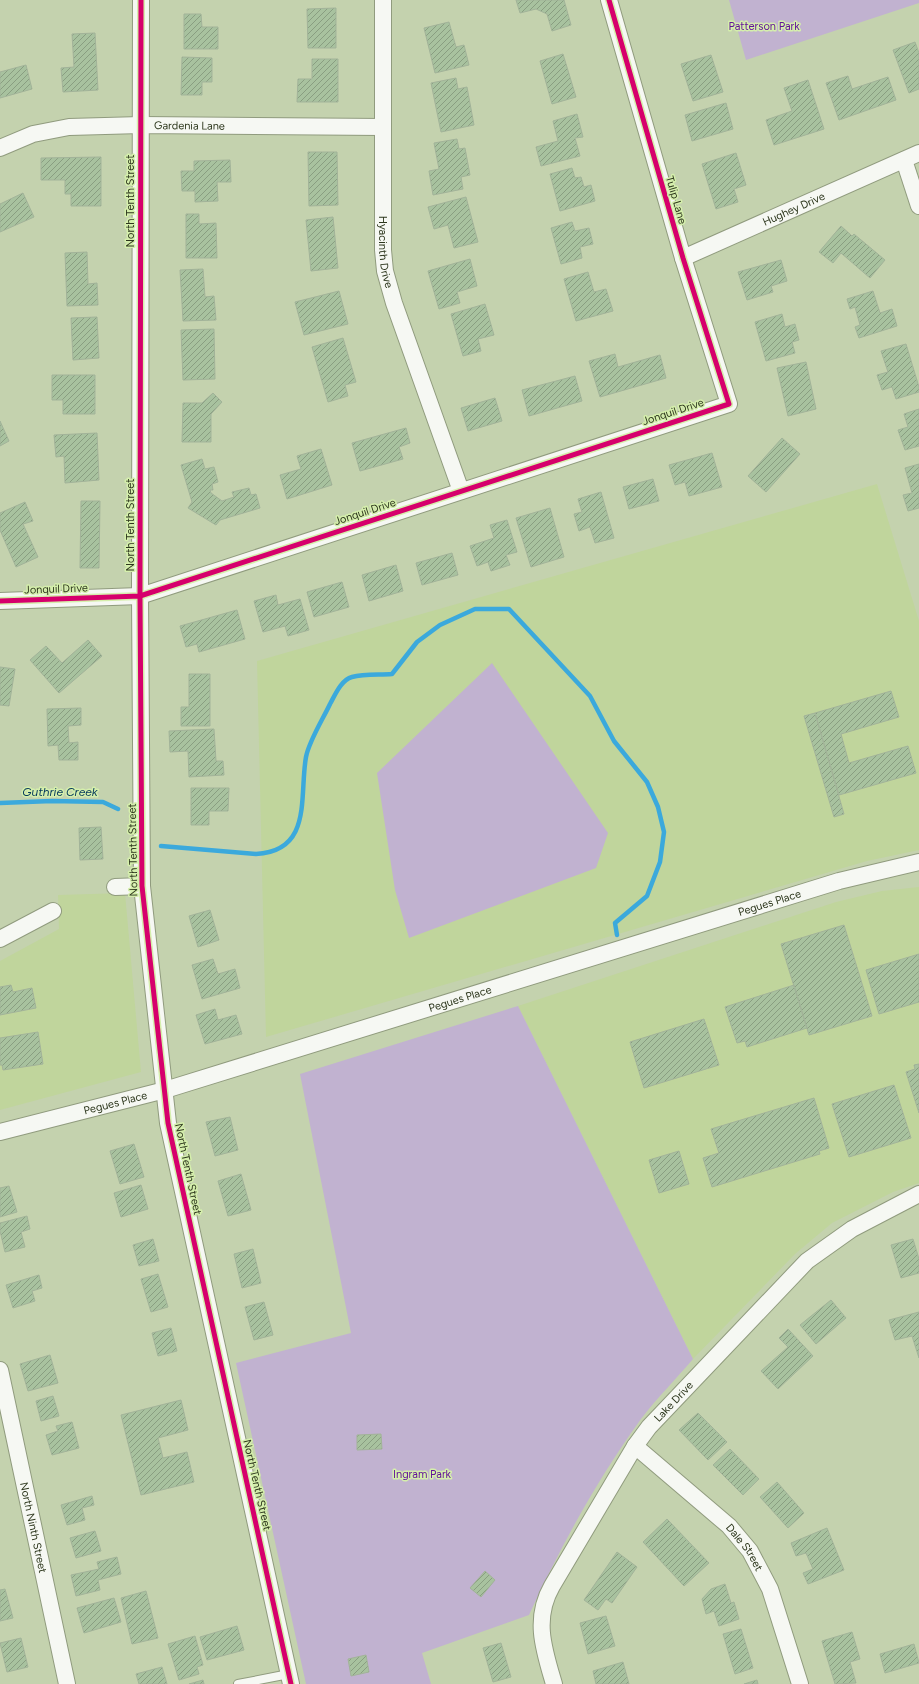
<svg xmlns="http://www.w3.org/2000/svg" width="919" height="1684" font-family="Figtree,sans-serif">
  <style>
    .built { fill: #c0d59c }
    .park { fill: #c1b2d0 }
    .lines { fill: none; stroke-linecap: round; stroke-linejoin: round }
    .stream { stroke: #3ba9dc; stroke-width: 4.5 }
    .building { fill: url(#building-hatch); stroke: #a2b399 }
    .service-casing { stroke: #909b7e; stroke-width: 10 }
    .minor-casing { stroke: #909b7e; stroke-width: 18 }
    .service { stroke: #f6f8f3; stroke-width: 8 }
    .minor { stroke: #f6f8f3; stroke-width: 16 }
    .cycleway-casing { stroke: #d5efac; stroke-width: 8 }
    .cycleway { stroke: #d6006c; stroke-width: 5 }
    .labels { text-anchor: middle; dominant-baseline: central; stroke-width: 3; stroke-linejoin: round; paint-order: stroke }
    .park-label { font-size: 11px; fill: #63129a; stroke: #d5efac }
    .street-label { font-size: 11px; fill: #2d371d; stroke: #d5efac }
    .water-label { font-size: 12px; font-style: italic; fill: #05385a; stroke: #d5efac }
  </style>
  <defs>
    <pattern id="building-hatch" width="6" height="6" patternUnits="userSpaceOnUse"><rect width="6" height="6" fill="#a8c29f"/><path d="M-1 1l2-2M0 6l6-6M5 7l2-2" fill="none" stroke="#899e81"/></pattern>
  </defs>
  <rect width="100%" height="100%" fill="#c4d2ae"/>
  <path class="built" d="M877 484 919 621V850L867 861 266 1037 257 661Z
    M919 887V1183L893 1192 832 1223 795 1254 693 1359 518 1006 836 902 882 891Z
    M125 893 141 1072 0 1110V961L59 929 58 895Z"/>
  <path class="park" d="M729 0H919V3L746 60Z
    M492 663 608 833 596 868 409 938 395 890 377 773Z
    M518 1006 693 1359C676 1379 657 1398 641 1419 596 1481 561 1546 529 1615L422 1653 431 1684H306L236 1363 351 1333 300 1074Z"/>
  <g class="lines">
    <path class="stream" d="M0 803 52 801 103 802 118 809
      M161 846 256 854C313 851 299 796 306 757 309 741 323 719 330 704 335 695 341 680 352 677 364 674 379 675 392 674L417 642 440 625 475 609H509L590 696 614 741 647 782 658 807 664 832 660 862 647 896 615 923 617 935"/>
  </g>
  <path class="building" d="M516 0H564L571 25 552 31 547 14 536 9 520 13Z
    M336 8V48H308L307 9Z
    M184 14H201L202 27H218V49H184Z
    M449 22 456 47 464 45 469 65 435 73 424 28Z
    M95 33 98 90 63 92 61 68 74 67 72 34Z
    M915 42 919 53V89L909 93 893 50Z
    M563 54 576 97 552 104 540 61Z
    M711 55 723 92 693 101 681 64Z
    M182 57 212 58V82H202V95H181Z
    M312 59H338V102H297L298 79H312Z
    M26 65 32 89 0 98V72Z
    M848 76 852 89 888 77 896 100 839 120 826 83Z
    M456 78 458 89 467 87 474 125 441 132 431 83Z
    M808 80 824 129 774 145 766 120 792 111 784 88Z
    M726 103 733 129 692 141 685 115Z
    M577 114 583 137 575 138 580 156 541 166 536 147 558 141 553 121Z
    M457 139 459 149 465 148 470 175 461 177 463 189 433 195 429 171 439 169 434 143Z
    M308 152H337L338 205 309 206Z
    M736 153 746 185 734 189 738 202 716 209 702 164Z
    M101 157V206H71V194H65V180H41V158Z
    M230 160 231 182H217L218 201 195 202V191H182L181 171H194V161Z
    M572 168 575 178 581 177 584 187 591 185 595 201 560 211 550 174Z
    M23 193 34 217 0 232V204Z
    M466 197 478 242 454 248 448 225 434 229 428 207Z
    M186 214H199V224L216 223 217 258H186Z
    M333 217 338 268 311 271 306 220Z
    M572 222 575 231 589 228 593 244 580 247 582 258 561 264 551 228Z
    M841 226 852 236 854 234 885 260 870 278 841 253 833 263 819 252Z
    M87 252 88 284 97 283 98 305 67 306 65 253Z
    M470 259 477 286 457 292 460 303 439 309 428 271Z
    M781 260 787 281 771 286 773 292 747 300 738 272Z
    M203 269 205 297 214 296 216 320 183 321 180 270Z
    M588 272 594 292 606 289 613 311 576 321 564 279Z
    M339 291 348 324 304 335 295 302Z
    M873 291 880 313 892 309 897 326 859 338 855 327 860 325 855 307 850 309 847 299Z
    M485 304 494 335 478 339 481 351 463 356 451 314Z
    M782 314 785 327 795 324 799 340 792 342 795 353 766 361 755 322Z
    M97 317 99 358 73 360 71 318Z
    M214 329 215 379 183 380 181 330Z
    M343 338 356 382 345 385 348 396 328 402 312 347Z
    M906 344 919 387V392L896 399 892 387 882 390 877 375 888 372 881 351Z
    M615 354 618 367 660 355 666 378 600 397 589 361Z
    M806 362 816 409 788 416 777 368Z
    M52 375H95V414H63V400H52Z
    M575 376 582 401 529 416 522 390Z
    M213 393 222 402 211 414V442H182L183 403H202Z
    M495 398 502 421 468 431 461 408Z
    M919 409V446L905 450 898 430 908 427 904 414Z
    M0 421 9 441 0 446Z
    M406 428 410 443 399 447 403 459 360 471 352 443Z
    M97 433 99 480 65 483 64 456 56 457 54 435Z
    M782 438 800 454 766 492 748 476Z
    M321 449 332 485 287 499 280 475 301 469 297 456Z
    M712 453 722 487 689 496 685 482 675 485 669 465Z
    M202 459 205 469 214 467 218 482 212 484 213 490H210L211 493 222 501 234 497 232 492 249 488 251 495 256 494 260 508 220 520 216 525 188 508 192 502 181 465Z
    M919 464V508L908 511 903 495 912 493 905 468Z
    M653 479 659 501 629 509 623 487Z
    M601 492 614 538 595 543 590 527 579 531 574 514 582 512 578 499Z
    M81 501H100L99 568H80Z
    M25 502 33 521 23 524 38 557 16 567 0 530V513Z
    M550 508 564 557 531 567 516 518Z
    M507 520 517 552 506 555 510 565 491 571 488 562 477 566 470 546 494 538 490 525Z
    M452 553 458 575 422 585 416 563Z
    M396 565 403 591 369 601 362 575Z
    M342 582 349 607 314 617 307 592Z
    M276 595 278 605 300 599 309 630 288 636 285 626 263 632 254 601Z
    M237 610 245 639 199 652 197 644 186 647 180 626Z
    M88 640 102 656 59 693 30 660 46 646 62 663Z
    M0 667 15 669 9 706 0 705Z
    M189 674H210V726H181V707H189Z
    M891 691 899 717 841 734 849 763 908 746 916 773 839 795 815 713Z
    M81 708V725L68 726 69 743 78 742V760H59L58 745 48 746 47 709Z
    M815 713 844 814 834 817 804 716Z
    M214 729 216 761H223L224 775 189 777 188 751 170 752 169 731Z
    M191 788H229L228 811H209V825H191Z
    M101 827 103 859 80 860 79 828Z
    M210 910 219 940 198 947 189 916Z
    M844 925 872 1016 809 1035 781 944Z
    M919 954V1002L879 1014 866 970Z
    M213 959 218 974 235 969 240 988 202 999 192 965Z
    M11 985 13 992 32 988 36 1008 0 1015V987Z
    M794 985 807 1028 747 1047 745 1041 737 1043 725 1007Z
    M215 1009 218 1020 236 1015 242 1034 205 1044 196 1015Z
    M704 1019 719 1065 644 1088 630 1042Z
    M38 1032 43 1064 3 1070 2 1065H0V1038Z
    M919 1064V1113L906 1072 915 1069 914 1065Z
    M894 1085 911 1138 849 1157 832 1104Z
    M814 1098 829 1148 819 1151 820 1154 712 1187 703 1158 719 1153 711 1129Z
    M230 1117 238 1150 215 1156 206 1122Z
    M134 1144 144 1177 120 1184 110 1151Z
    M679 1151 689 1184 659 1193 649 1160Z
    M241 1174 251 1210 228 1216 218 1181Z
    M141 1185 148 1209 121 1217 114 1193Z
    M9 1186 17 1212 0 1217V1188Z
    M27 1216 30 1229 21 1232 25 1247 5 1252 0 1231V1223Z
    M153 1239 159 1261 139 1266 133 1245Z
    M913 1239 919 1259V1273L901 1278 891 1245Z
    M253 1249 261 1283 242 1288 234 1254Z
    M158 1274 168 1307 151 1312 141 1279Z
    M39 1275 42 1288 32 1291 35 1301 13 1308 6 1285Z
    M831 1300 846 1318 816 1344 800 1325Z
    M264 1302 273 1335 254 1340 245 1307Z
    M919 1312V1358L912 1336 895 1340 889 1320Z
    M171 1328 177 1351 158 1356 152 1333Z
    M788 1329 813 1356 778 1389 761 1371 788 1347 779 1338Z
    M50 1355 58 1383 28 1391 20 1364Z
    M53 1396 59 1416 41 1421 36 1401Z
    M181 1400 188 1430 158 1438 163 1458 187 1452 194 1482 141 1495 121 1415Z
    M698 1413 727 1442 708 1460 679 1430Z
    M72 1422 79 1448 52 1455 46 1435 58 1431 56 1426Z
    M381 1434 382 1449 357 1450V1435Z
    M730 1449 759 1479 743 1495 713 1465Z
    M777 1482 804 1513 788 1528 760 1497Z
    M92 1496 94 1505 82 1508 85 1520 67 1525 61 1505Z
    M667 1519 709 1563 684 1586 643 1542Z
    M827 1528 844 1570 808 1584 803 1573 813 1569 806 1553 796 1556 791 1543Z
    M95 1531 101 1551 76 1558 70 1538Z
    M617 1552 637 1567 612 1603 606 1599 598 1610 584 1600Z
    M117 1557 121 1574 98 1580 100 1590 76 1596 71 1575 99 1569 97 1562Z
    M485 1571 495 1580 481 1597 470 1588Z
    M725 1584 731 1603 734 1602 739 1619 719 1626 714 1611 706 1614 702 1599 711 1589Z
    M5 1589 13 1618 0 1621V1590Z
    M146 1591 158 1638 132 1644 121 1598Z
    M114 1598 121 1622 84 1633 77 1608Z
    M606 1616 615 1646 588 1654 580 1623Z
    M237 1626 244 1650 207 1660 200 1637Z
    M741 1629 753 1668 735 1674 723 1634Z
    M852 1632 860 1659 850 1662 856 1683 835 1684 822 1641Z
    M195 1636 203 1665 197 1667 199 1674 179 1680 168 1644Z
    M21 1638 28 1667 7 1672 0 1643Z
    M501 1643 511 1677 493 1682 483 1648Z
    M914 1644 919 1663 885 1673 880 1654Z
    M366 1655 369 1672 351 1676 348 1659Z
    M623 1662 629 1684H596L593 1671Z
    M162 1667 167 1684H139L136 1674Z
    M203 1680 204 1684H189Z
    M757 1680 758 1684H744Z"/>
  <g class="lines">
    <defs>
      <path id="service" d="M238 1684 289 1674"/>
      <g id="minor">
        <path d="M141 0 140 596 142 886 168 1123 291 1684"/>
        <path id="s1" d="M383 0V250L385 271 394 303 461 491"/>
        <path id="s2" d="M0 148 33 134 69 127 141 125 383 127"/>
        <path d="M904 160 919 206"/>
        <path id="s3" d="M683 258 919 153"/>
        <path d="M0 601 140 596 729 404 683 258 609 0"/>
        <path d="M115 887 142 886"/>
        <path d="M0 939 53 911"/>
        <path id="s4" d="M0 1132 165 1090 839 881 919 862"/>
        <path id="s5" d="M0 1370 67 1684"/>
        <path id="s6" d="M635 1446 729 1526 750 1551 770 1589 800 1684"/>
        <path id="s7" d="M554 1684C544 1650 533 1619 552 1586L635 1446 649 1427 807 1261 852 1229 919 1194"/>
      </g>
    </defs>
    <use href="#service" class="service-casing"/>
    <use href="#minor" class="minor-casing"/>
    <use href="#service" class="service"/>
    <use href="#minor" class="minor"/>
    <defs>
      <path id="cycleway" d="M141 0 140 596 142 886 168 1123 291 1684
        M0 601 140 596 729 404 683 258 609 0"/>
    </defs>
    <use href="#cycleway" class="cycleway-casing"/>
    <use href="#cycleway" class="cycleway"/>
  </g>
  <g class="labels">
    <g class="park-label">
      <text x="764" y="26">Patterson Park</text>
      <text x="422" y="1474">Ingram Park</text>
    </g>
    <g class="street-label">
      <text stroke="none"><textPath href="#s2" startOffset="193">Gardenia Lane</textPath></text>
      <text transform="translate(676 200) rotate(74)">Tulip Lane</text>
      <text transform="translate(130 201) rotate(-90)">North Tenth Street</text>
      <text stroke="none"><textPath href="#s3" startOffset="121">Hughey Drive</textPath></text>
      <text stroke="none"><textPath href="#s1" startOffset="252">Hyacinth Drive</textPath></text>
      <text transform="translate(673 412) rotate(-18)">Jonquil Drive</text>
      <text transform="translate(365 512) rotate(-18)">Jonquil Drive</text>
      <text transform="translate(130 525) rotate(-90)">North Tenth Street</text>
      <text transform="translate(56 589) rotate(-2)">Jonquil Drive</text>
      <text transform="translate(133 850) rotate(-91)">North Tenth Street</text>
      <text stroke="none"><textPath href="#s4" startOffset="803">Pegues Place</textPath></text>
      <text stroke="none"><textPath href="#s4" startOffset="479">Pegues Place</textPath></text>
      <text stroke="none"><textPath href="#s4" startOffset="119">Pegues Place</textPath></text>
      <text transform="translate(188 1169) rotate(78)">North Tenth Street</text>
      <text stroke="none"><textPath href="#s7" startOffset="323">Lake Drive</textPath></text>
      <text transform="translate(257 1485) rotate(77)">North Tenth Street</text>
      <text stroke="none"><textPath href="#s5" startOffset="161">North Ninth Street</textPath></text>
      <text stroke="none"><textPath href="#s6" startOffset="150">Dale Street</textPath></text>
    </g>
    <g class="water-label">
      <text x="60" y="792">Guthrie Creek</text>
    </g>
  </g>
</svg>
